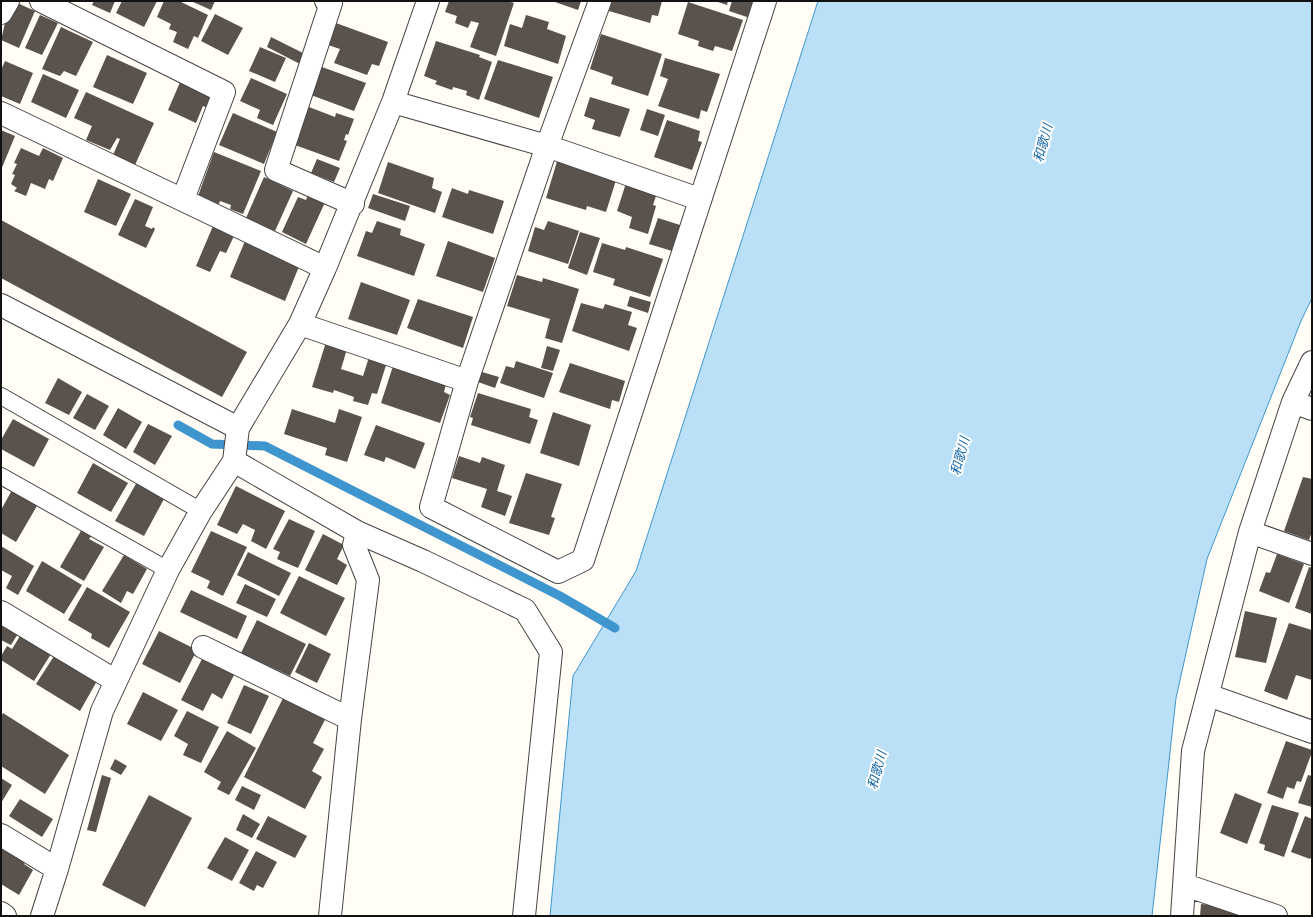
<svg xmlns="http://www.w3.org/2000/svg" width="1313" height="917" font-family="'Roboto Serif','Noto Sans JP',serif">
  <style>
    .water { fill: #b9e0f7; stroke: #3f96cf }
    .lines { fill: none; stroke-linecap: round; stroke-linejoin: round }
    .stream { stroke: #3f96cf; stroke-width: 9 }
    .building { fill: #5a524d }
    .service-casing { stroke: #444; stroke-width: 18 }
    .minor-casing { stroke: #444; stroke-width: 24 }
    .service { stroke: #fff; stroke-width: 16 }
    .minor { stroke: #fff; stroke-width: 22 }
    .labels { text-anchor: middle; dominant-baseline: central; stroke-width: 4; stroke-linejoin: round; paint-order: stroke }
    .water-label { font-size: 13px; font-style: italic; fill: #1768a6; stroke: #fff }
  </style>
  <rect width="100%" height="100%" fill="#fffdf5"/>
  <path class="water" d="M818 1H1312V298L1301 321 1207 559 1176 698 1152 916H550L573 676 636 571Z"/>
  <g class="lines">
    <path class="stream" d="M178 425 212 444 265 446 560 596 615 628"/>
  </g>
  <path class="building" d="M13 1 35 11 19 48 1 40 5 23 3 22Z
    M94 1H115L110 13 92 5Z
    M122 1H157L144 27 116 13Z
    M164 1H179L208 15 198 38 194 36 188 49 173 42 177 32 169 29 171 24 157 17Z
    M191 1H215L211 10Z
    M449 1H507L514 3 496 56 470 47 479 23 471 21 468 28 455 23 457 16 445 12Z
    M552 1H581L578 10Z
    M612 1H662L658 16 652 15 650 23 609 11Z
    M715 1H728L727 5Z
    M732 1H748L755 3 750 18 729 11Z
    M688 2 743 20 732 51 715 46 713 51 698 46 699 41 678 34Z
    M215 14 243 28 228 55 201 41Z
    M40 15 58 23 42 55 25 48Z
    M526 15 549 22 547 29 566 36 558 64 504 46 510 24 522 28Z
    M336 23 388 42 379 66 372 64 367 75 334 63 340 49 328 45Z
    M61 27 93 42 76 76 64 71 60 76 42 69Z
    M601 34 662 54 648 96 611 84 613 77 590 69Z
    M271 37 305 54 300 64 267 47Z
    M436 41 480 55 479 57 492 62 479 100 466 95 467 91 453 87 452 90 435 84 437 81 424 76Z
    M260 47 286 58 275 82 249 71Z
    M107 55 147 73 133 104 93 87Z
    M665 58 720 74 707 112 701 110 699 119 658 106 668 79 660 76Z
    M498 60 553 77 539 118 484 99Z
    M5 61 33 73 20 104 1 96V70Z
    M322 67 366 83 354 111 311 95Z
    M43 74 79 90 66 118 31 102Z
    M251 78 287 94 273 125 257 118 260 110 240 101Z
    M181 80 214 96 208 108 203 106 196 123 168 110Z
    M86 92 154 123 135 165 113 155 120 139 117 138 110 150 86 140 92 126 74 118Z
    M590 97 630 109 620 137 592 129 595 120 584 116Z
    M309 107 335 117 336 113 354 119 348 135 346 134 344 140 347 141 339 161 295 145Z
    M647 109 665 115 658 136 640 130Z
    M233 113 277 132 264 164 219 145Z
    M667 120 700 131 698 141 702 142 692 170 654 157Z
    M1 130 15 136 1 170Z
    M21 148 39 156 43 148 63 158 53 181 49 179 45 189 31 183 26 196 14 191 17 188 11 184 15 175 12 174 17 164 14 163Z
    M214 152 261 171 243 214 230 209 231 205 220 201 219 204 198 196Z
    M558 158 617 177 606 212 587 206 586 210 546 198Z
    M317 159 340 168 334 182 311 173Z
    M388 162 434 178 432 188 442 192 435 213 378 193Z
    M264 177 293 191 275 231 246 218Z
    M98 179 131 194 116 226 84 212Z
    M627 180 658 190 653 205 656 206 648 234 629 228 632 217 617 211Z
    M452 188 468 194 469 190 504 201 493 234 442 217Z
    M309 193 326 200 306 244 282 232 298 197 306 200Z
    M373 194 410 206 405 221 368 208Z
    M135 199 153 207 145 226 152 229 153 227 155 229 146 248 118 235Z
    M658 218 680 225 672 251 649 244Z
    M1 220 247 352 222 397 1 278Z
    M377 221 401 229 400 235 425 244 414 276 357 256 366 231 372 233Z
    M548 221 579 231 568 264 528 251 535 227 544 230Z
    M213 226 234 236 226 253 220 251 210 272 196 266Z
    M580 232 600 238 587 275 568 268Z
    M245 241 300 264 285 301 230 277Z
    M448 241 495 258 483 292 436 276Z
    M602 243 625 250 626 247 663 259 650 297 613 285 615 279 593 272Z
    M517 275 542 282 543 278 579 289 562 343 545 338 550 319 507 306Z
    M361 282 410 300 397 335 348 319Z
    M630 296 651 302 648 313 627 306Z
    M418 299 473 317 463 348 407 328Z
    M581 303 603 309 605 304 632 312 628 325 637 328 629 351 572 331Z
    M326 342 347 349 341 369 363 376 369 357 387 362 377 394 372 393 368 405 353 401 354 397 334 390 333 393 312 387Z
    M547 346 560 350 553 371 541 368Z
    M516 361 553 373 544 398 500 383 506 366 514 368Z
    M394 363 447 380 444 392 450 395 440 423 381 403Z
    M570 363 625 381 619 402 612 400 610 409 559 392Z
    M482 372 499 377 495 388 478 382Z
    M58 378 82 392 69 415 45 403Z
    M478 393 531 409 529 417 538 420 530 444 471 425 473 418 470 417Z
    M87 394 109 406 95 430 73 418Z
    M118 408 142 422 126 449 103 435Z
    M292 409 335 423 339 409 362 417 347 462 325 455 327 448 284 434Z
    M553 412 591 425 579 466 540 453Z
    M13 419 49 439 34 467 1 449V440Z
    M148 424 172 436 155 465 133 452Z
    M376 425 425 443 415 469 386 457 384 462 364 455Z
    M459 456 480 463 482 457 505 465 497 491 512 496 505 516 481 507 487 489 452 478Z
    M93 463 128 483 111 512 77 493Z
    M526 473 562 484 551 517 555 518 549 535 509 523Z
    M1303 477 1312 479V532L1309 540 1284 531Z
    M137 482 164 499 144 536 115 521Z
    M236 486 285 511 266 549 251 541 255 530 243 524 237 534 217 525Z
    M12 490 38 504 16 542 1 533V510Z
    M289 519 315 531 298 568 277 559 280 552 273 549Z
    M82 529 93 534 89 539 104 547 84 581 60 567Z
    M211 531 247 547 223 596 207 588 210 581 191 572Z
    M323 534 344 545 337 559 347 565 337 585 305 570Z
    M1 546 34 566 18 595 6 588 12 576 1 570Z
    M248 552 291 573 279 596 237 575Z
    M1277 554 1304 564 1289 603 1259 591 1266 572 1270 573Z
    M124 555 147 569 133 594 127 591 121 603 102 591Z
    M42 561 82 585 64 614 26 591Z
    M1309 567 1312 568V614L1295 608Z
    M299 576 345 598 326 636 280 613Z
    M245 584 276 599 267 617 236 603Z
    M87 587 130 612 109 648 91 638 92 634 68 620Z
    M191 590 247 616 237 639 180 612Z
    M1245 611 1277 618 1266 663 1235 657Z
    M7 617 22 627 11 645 1 640V628Z
    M257 620 306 644 290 676 241 653Z
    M1289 623 1312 630V680L1296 675 1287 700 1264 691Z
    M25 628 51 654 34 681 1 660V656L7 646 12 649Z
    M159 631 197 650 180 683 142 664Z
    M309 643 331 654 317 683 295 672Z
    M58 650 97 681 80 711 36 684Z
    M203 657 235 673 222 699 212 693 203 711 181 700Z
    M244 685 269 696 251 734 227 723Z
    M143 692 178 710 161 741 127 724Z
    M286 692 328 714 313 743 324 749 312 771 322 777 305 809 244 777Z
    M187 711 219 727 201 763 183 755 188 744 174 736Z
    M3 713 69 755 45 794 1 766V717Z
    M227 731 256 748 229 795 217 789 221 782 204 772Z
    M1286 741 1312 750V752L1301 782 1297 781 1294 789 1287 787 1283 799 1267 793Z
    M115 759 127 766 121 775 110 769Z
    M102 775 111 778 96 832 87 830Z
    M1308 775 1312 776V807L1298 803Z
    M1 778 12 785 1 803Z
    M242 786 261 795 254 810 235 800Z
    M1235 793 1262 804 1247 844 1220 833Z
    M149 795 192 818 145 907 102 885Z
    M20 799 53 819 42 837 9 816Z
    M1272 805 1299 813 1284 857 1264 850 1265 845 1259 843Z
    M243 814 260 824 252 838 236 830Z
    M268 816 307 836 295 858 256 839Z
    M1305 816 1312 819V856L1310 859 1291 852Z
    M225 837 249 850 232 881 207 868Z
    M1 841 28 858 24 864 33 870 19 895 1 884Z
    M256 851 277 862 263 888 257 885 254 891 239 883Z
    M1201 904 1246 909 1245 916H1200Z"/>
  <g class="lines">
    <defs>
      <path id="service" d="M1 396 201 511
        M1 476 168 570"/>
      <path id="minor" d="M41 1 224 92 183 199
        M326 1 331 3 276 170 353 204
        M428 1 393 102 325 268 300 324 238 428 234 461 357 532 423 561 525 610 551 652 524 916
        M1 13 8 1
        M393 102 547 146 699 199
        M1 113 325 268
        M1 305 238 428
        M300 324 467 381 431 507 558 572 583 560 765 1
        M467 381 547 146 600 1
        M1293 402 1312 409
        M1250 532 1312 554
        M1 612 116 681
        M203 647 350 719
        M1208 695 1312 732
        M1 835 57 869
        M1185 885 1276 916
        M1 913 5 916
        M42 916 57 869 102 711 168 570 201 511 234 461
        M330 916 350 719 368 580 354 545 357 532
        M1182 916 1193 751 1250 532 1293 402 1312 362"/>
    </defs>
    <use href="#service" class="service-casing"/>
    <use href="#minor" class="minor-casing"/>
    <use href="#service" class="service"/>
    <use href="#minor" class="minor"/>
  </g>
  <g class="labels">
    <g class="water-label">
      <text transform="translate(1043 143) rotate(-75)">和歌川</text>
      <text transform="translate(960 456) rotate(-75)">和歌川</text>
      <text transform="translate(877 770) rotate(-75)">和歌川</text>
    </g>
  </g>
  <rect width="1313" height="917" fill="none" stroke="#111111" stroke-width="4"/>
</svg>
